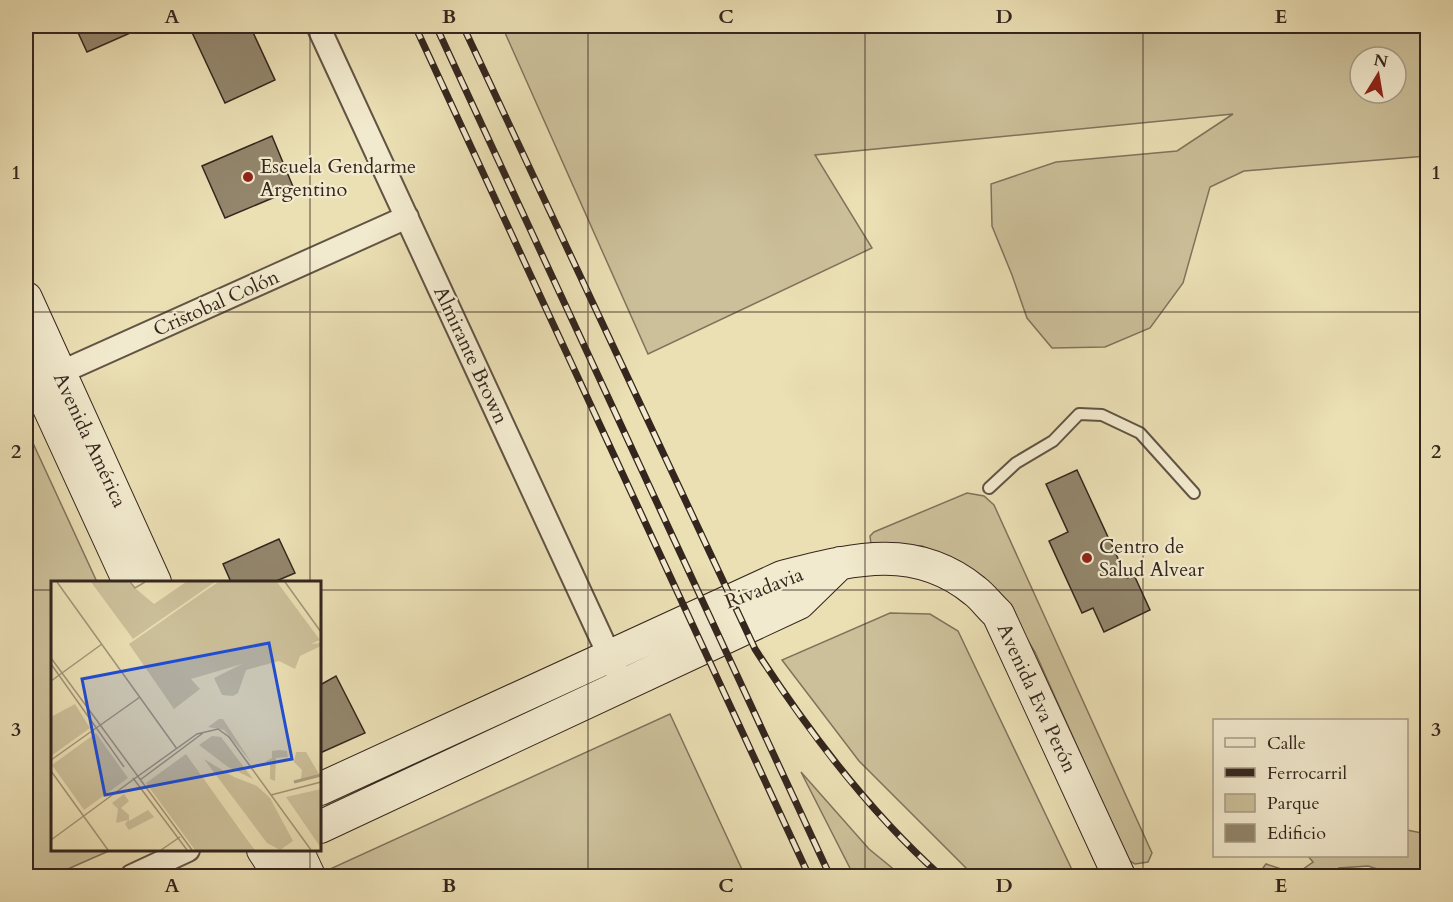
<svg xmlns="http://www.w3.org/2000/svg" width="1453" height="902" font-family="Cardo,serif">
  <style>
    .green { fill: #ccc09a; stroke: #80735c; stroke-width: 1.5; fill-rule: evenodd }
    .building { fill: #93866c; stroke: #34261e; stroke-width: 1.5 }
    .lines { fill: none; stroke-linecap: round; stroke-linejoin: round }
    .service-casing { stroke: #625444; stroke-width: 14 }
    .minor-casing { stroke: #625444; stroke-width: 26 }
    .secondary-casing { stroke: #34261e; stroke-width: 34 }
    .service { stroke: #f2eace; stroke-width: 10 }
    .minor { stroke: #f2eace; stroke-width: 22 }
    .secondary { stroke: #f2eace; stroke-width: 32 }
    .rail-casing { stroke: #34261e; stroke-width: 7 }
    .rail { stroke: #f2eace; stroke-width: 4.5; stroke-dasharray: 14; stroke-linecap: butt }
    .grid { fill: none; stroke: #34261e; stroke-width: 1.5; stroke-opacity: 0.55 }
    .poi-dot { fill: #8f2418; stroke: #f2eace; stroke-width: 2 }
    .labels { text-anchor: middle; dominant-baseline: central; stroke-width: 4.5; stroke-linejoin: round; paint-order: stroke }
    .poi-label { font-size: 20px; fill: #34261e; stroke: #f2eace; text-anchor: start }
    .street-label { font-size: 20px; fill: #34261e; stroke: #f2eace }
    .inset-river { fill: none; stroke: #ada081; stroke-width: 3 }
    .inset-road { fill: none; stroke: #a29578; stroke-width: 1.5 }
    .view { fill: #1d4ed8; fill-opacity: 0.15; stroke: #1d4ed8; stroke-width: 3 }
    .inset-edge { fill: none; stroke: #34261e; stroke-width: 3 }
    .neatline { fill: none; stroke: #34261e; stroke-width: 2 }
    .grid-label { font-size: 20px; text-anchor: middle; font-weight: bold; fill: #34261e }
  </style>
  <rect width="100%" height="100%" fill="#ebdfb4"/>
  <filter id="stains"><feTurbulence type="fractalNoise" baseFrequency=".00333" numOctaves="4"/><feColorMatrix values="0 0 0 0 .2 0 0 0 0 .09 0 0 0 0 .02 0 0 0 .5 -.17"/></filter>
  <radialGradient id="worn" r=".72"><stop offset=".6" stop-color="#630" stop-opacity="0"/><stop offset="1" stop-color="#630" stop-opacity=".3"/></radialGradient>
  <path class="green" d="M502 26H1427V156L1244 171 1210 187 1183 283 1150 328 1105 347 1052 348 1027 318 1012 275 992 226 991 184 1056 162 1177 151 1233 114 815 155 872 248 648 354ZM1360 57H1396V93H1360Z
    M26 428 97 582H52V850H111L52 876H26Z
    M967 493 984 496 994 505 1152 853 1148 862 1135 864 1128 860 1035 652 1011 613 955 560 922 546 871 544 870 536 874 532Z
    M890 613 930 614 958 631 1075 876H974L859 761 782 660Z
    M670 714 745 876H334L330 869Z
    M801 772 869 849 902 876H854Z
    M1407 830 1427 834V876H1399L1368 866 1339 868 1341 876H1257L1266 864 1296 874 1313 862 1308 856H1406Z"/>
  <path class="building" d="M75 26H146L87 52Z
    M189 26H250L275 80 225 103Z
    M272 136 294 189 225 218 202 166Z
    M1077 470 1127 578 1134 575 1150 610 1104 632 1093 608 1082 613 1049 541 1068 532 1046 484Z
    M279 539 295 573 274 582H231L223 564Z
    M336 676 365 733 320 753V685Z"/>
  <g class="lines">
    <defs>
      <path id="service" d="M989 488 1016 463 1053 441 1079 414 1102 415 1140 433 1194 493"/>
      <path id="minor" d="M318 26 616 670
        M46 379 407 217
        M132 876 188 850"/>
      <path id="secondary" d="M26 298 155 582
        M26 358 129 582
        M320 789 782 577C850 560 914 541 975 591 983 597 990 607 998 614L1119 876
        M320 827 799 603 840 563
        M263 850 280 876
        M297 850 309 876"/>
    </defs>
    <use href="#service" class="service-casing"/>
    <use href="#minor" class="minor-casing"/>
    <use href="#secondary" class="secondary-casing"/>
    <use href="#service" class="service"/>
    <use href="#minor" class="minor"/>
    <use href="#secondary" class="secondary"/>
    <defs>
      <path id="rail" d="M415 26 809 876
        M436 26 830 876
        M463 26 755 649C808 731 868 811 941 876"/>
    </defs>
    <use href="#rail" class="rail-casing"/>
    <use href="#rail" class="rail"/>
  </g>
  <path class="grid" d="M310 26V582M588 26V876M865 26V876M1143 26V876M26 312H1428M26 590H52M320 590H1428M310 850V876"/>
  <g class="poi-dot">
    <circle cx="248" cy="177" r="6"/>
    <circle cx="1087" cy="558" r="6"/>
  </g>
  <g class="labels">
    <g class="poi-label">
      <text x="260" y="166">Escuela Gendarme<tspan x="260" dy="23">Argentino</tspan></text>
      <text x="1099" y="546">Centro de<tspan x="1099" dy="23">Salud Alvear</tspan></text>
    </g>
    <g class="street-label">
      <text transform="translate(216 303) rotate(-24)">Cristobal Colón</text>
      <text transform="translate(471 355) rotate(65)">Almirante Brown</text>
      <text transform="translate(90 440) rotate(65)">Avenida América</text>
      <text transform="translate(764 588) rotate(-21)">Rivadavia</text>
      <text transform="translate(1037 698) rotate(65)">Avenida Eva Perón</text>
    </g>
  </g>
  <g transform="translate(51 581)">
    <rect width="270" height="270" fill="#ebdfb4"/>
    <path d="M40 1H77L103 23 135 1H164L82 58ZM167 1H226L269 59 260 63 270 62V65L249 75 244 88 228 80 195 89 187 112 182 115 171 114 163 97 191 83 140 98 149 108 123 128 78 63ZM24 123 39 147 0 175V136ZM168 138H172L200 181 173 149 157 146ZM45 152 77 197 33 229 1 184ZM161 155 170 156 202 198 177 186 148 164ZM228 169 236 170 237 176 225 177 224 200 219 198V182L214 181 221 177V170ZM245 171H255L268 193 250 198 251 189 243 181ZM135 173 197 260 204 269H144L95 202ZM153 178 183 196 206 205 219 217 242 260 229 269 216 262ZM270 208V267L235 216ZM73 213 78 220 70 227 78 234V240L97 229 103 236 78 249 74 243 77 239 65 242 67 228 61 222Z" fill="#ccc09a"/>
    <path class="inset-river" d="M243 201 270 194"/>
    <path class="inset-road" d="M6 1 126 168M79 1 84 7 94 1M234 1 270 51M0 77 141 269M0 83 73 186M0 100 51 63M0 179 89 116M0 190 57 269M82 197 136 269M83 198 146 153 167 148 178 156 260 269M89 199 152 152M220 214 270 201M0 259 83 198M110 269 129 256"/>
    <path class="view" d="M218 62 241 178 54 214 31 98Z"/>
    <rect width="270" height="270" class="inset-edge"/>
  </g>
  <rect width="1453" height="902" fill="none" stroke="#ebdfb4" stroke-width="66"/>
  <rect x="1213" y="719" width="195" height="138" fill="#f2eace" stroke="#a69c88" stroke-width="1.5"/>
  <rect x="1225" y="738" width="30" height="9" fill="#f2eace" stroke="#a69c88" stroke-width="1.5"/>
  <text x="1267" y="749" font-size="18" fill="#34261e">Calle</text>
  <rect x="1225" y="768" width="30" height="9" fill="#34261e" stroke="#a69c88" stroke-width="1.5"/>
  <text x="1267" y="779" font-size="18" fill="#34261e">Ferrocarril</text>
  <rect x="1225" y="794" width="30" height="18" fill="#ccc09a" stroke="#a69c88" stroke-width="1.5"/>
  <text x="1267" y="809" font-size="18" fill="#34261e">Parque</text>
  <rect x="1225" y="824" width="30" height="18" fill="#93866c" stroke="#a69c88" stroke-width="1.5"/>
  <text x="1267" y="839" font-size="18" fill="#34261e">Edificio</text>
  <g transform="translate(1378 75) rotate(11)"><circle r="28" fill="#f2eace" stroke="#a69c88" stroke-width="1.5"/>
  <path d="M0-4.5L10 22L0 15L-10 22Z" fill="#8f2418"/>
  <text y="-9" font-size="16" font-weight="bold" text-anchor="middle" fill="#34261e">N</text>
  </g>
  <rect x="33" y="33" width="1387" height="836" class="neatline"/>
  <g class="grid-label">
    <text x="172" y="23">A</text>
    <text x="449" y="23">B</text>
    <text x="726" y="23">C</text>
    <text x="1004" y="23">D</text>
    <text x="1281" y="23">E</text>
    <text x="16" y="179">1</text>
    <text x="1436" y="179">1</text>
    <text x="16" y="458">2</text>
    <text x="1436" y="458">2</text>
    <text x="16" y="736">3</text>
    <text x="1436" y="736">3</text>
    <text x="172" y="892">A</text>
    <text x="449" y="892">B</text>
    <text x="726" y="892">C</text>
    <text x="1004" y="892">D</text>
    <text x="1281" y="892">E</text>
  </g>
  <rect width="100%" height="100%" filter="url(#stains)"/>
  <rect width="100%" height="100%" fill="url(#worn)"/>
</svg>
